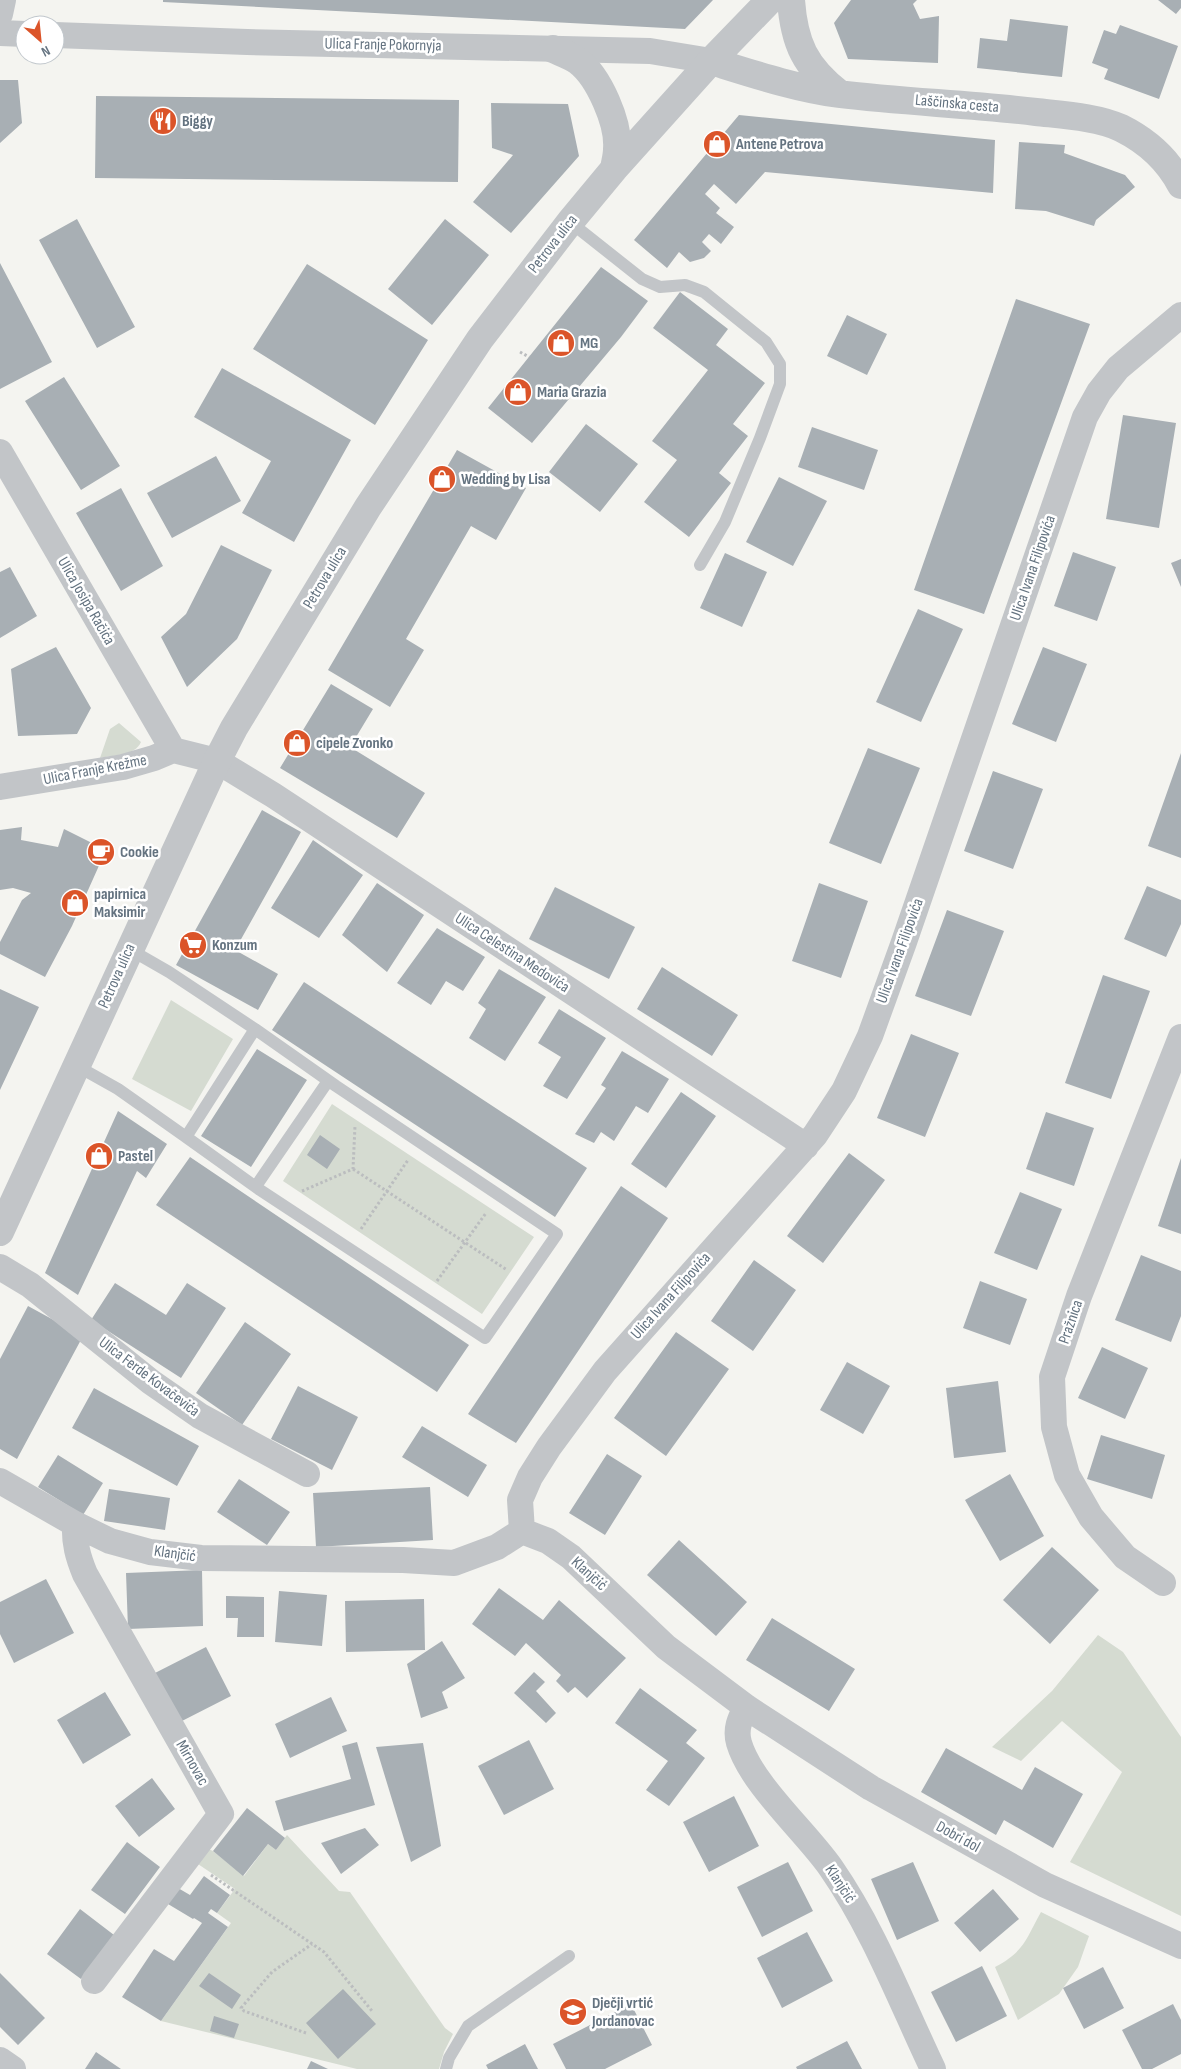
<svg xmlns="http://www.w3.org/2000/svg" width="1181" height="2069" font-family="'Sofia Sans Condensed',sans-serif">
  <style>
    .green { fill: #d5dbd1 }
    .building { fill: #a8afb4 }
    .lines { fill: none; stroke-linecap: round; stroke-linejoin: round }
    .path { stroke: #bbbdbf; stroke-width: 3; stroke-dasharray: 2.5 2.5; stroke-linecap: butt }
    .service { stroke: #c2c5c8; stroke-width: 12 }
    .minor { stroke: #c2c5c8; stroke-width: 26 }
    .tertiary { stroke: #c2c5c8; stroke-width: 28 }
    .labels { text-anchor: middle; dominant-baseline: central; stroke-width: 5; stroke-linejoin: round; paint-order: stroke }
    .street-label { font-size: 16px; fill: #647380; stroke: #fff }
    .poi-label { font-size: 16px; font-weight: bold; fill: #647380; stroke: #fff; text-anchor: start }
  </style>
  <rect width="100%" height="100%" fill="#f4f4f0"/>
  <path class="green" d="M119 723 141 742C135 756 114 755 100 758L110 729Z
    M171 1000 233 1039 191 1111 132 1079Z
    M332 1104 534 1237 482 1314 283 1181Z
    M1098 1635 1123 1652 1181 1737V1916L1070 1862 1122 1772 1062 1721 1021 1761 992 1747 1052 1691Z
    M287 1835 339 1891 350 1892 445 2028 453 2034 444 2052 439 2069H357L161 2021 231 1923 217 1913 235 1889 195 1862 206 1848 213 1851 244 1876 268 1844 276 1850Z
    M1041 1912 1089 1936 1078 1967 1059 1994 1018 2020 995 1967C1024 1952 1026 1939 1041 1912Z"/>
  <path class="building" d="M163 0H713L685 29 163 2Z
    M851 0H917L913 4 920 19 939 16 938 63 848 59 834 23Z
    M1158 0H1181V8L1176 14Z
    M1010 19 1068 26 1062 77 977 68 980 38 1007 41Z
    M1120 25 1178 46 1159 99 1104 79 1108 69 1092 63 1104 30 1116 34Z
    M0 80H18L22 123 0 143Z
    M96 96 459 100 458 182 95 178Z
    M491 103 568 104 579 156 511 233 473 202 513 155 492 148Z
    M739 115 995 140 993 193 765 172 736 204 714 184 705 194 720 208 716 213 734 227 721 244 709 234 702 242 711 251 704 258 690 262 679 252 667 268 634 240Z
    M1019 142 1065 145 1064 153 1125 175 1135 187 1096 220 1094 226 1046 211 1015 209Z
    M77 219 135 327 97 348 39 240Z
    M445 219 489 255 432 325 388 289Z
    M0 263 52 362 0 389Z
    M307 264 428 340 375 425 253 349Z
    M601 267 648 301 621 337 532 443 488 408Z
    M680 292 728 329 716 345 765 383 733 424 748 436 719 473 731 483 689 537 644 502 677 460 652 441 708 370 653 328Z
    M1016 299 1090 324 984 614 914 590Z
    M847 315 887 334 867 375 827 356Z
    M222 368 351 440 294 542 242 513 271 461 194 417Z
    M64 377 120 466 81 490 25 401Z
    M1123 415 1176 423 1159 528 1106 519Z
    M586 424 638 464 600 512 549 472Z
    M812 427 878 450 864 490 798 467Z
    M457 450 526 488 496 540 471 526 406 639 424 650 390 707 328 670Z
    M216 456 241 501 172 538 147 493Z
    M779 477 827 501 793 566 746 542Z
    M121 488 163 566 121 591 76 513Z
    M221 545 272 570 237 639 187 687 161 637 186 614Z
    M1073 552 1116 567 1097 621 1054 606Z
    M725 553 767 572 742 627 700 608Z
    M1181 559V587L1171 563Z
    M10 567 37 616 0 638V572Z
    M918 609 963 629 921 722 876 702Z
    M56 647 91 708 77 734 18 736 11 669Z
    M1043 647 1087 664 1056 742 1012 724Z
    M331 684 373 709 350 747 425 793 397 838 280 768Z
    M868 748 920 768 881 864 829 843Z
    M1181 753V858L1148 846Z
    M993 771 1043 789 1013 869 964 851Z
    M262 810 301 832 235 950 278 974 258 1010 176 965Z
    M22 827 21 840 58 847 64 829 106 850 72 926 45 977 0 954V942L22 900 31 893 13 888 0 890V830Z
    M313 840 363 875 319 938 271 908Z
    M377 883 424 915 387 972 342 935Z
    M819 883 868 901 841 978 792 961Z
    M1147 886 1181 900V924L1166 957 1124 939Z
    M555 887 635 927 609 979 529 939Z
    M947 910 1004 931 971 1016 915 996Z
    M437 928 485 957 463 991 446 981 431 1005 397 983Z
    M662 967 738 1015 712 1056 637 1009Z
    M499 969 546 997 505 1061 469 1038 486 1009 478 1003Z
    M1103 975 1150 991 1111 1099 1065 1083Z
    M304 982 587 1168 555 1217 272 1030Z
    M0 989 39 1007 0 1090Z
    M559 1009 606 1038 567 1099 543 1086 561 1057 538 1043Z
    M911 1034 959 1053 925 1137 877 1118Z
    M257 1049 307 1080 251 1167 201 1136Z
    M622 1051 669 1079 648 1113 636 1106 614 1141 601 1132 594 1143 575 1134 606 1088 601 1085Z
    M681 1092 716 1116 666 1188 631 1164Z
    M118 1111 167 1144 146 1178 137 1171 78 1295 45 1273Z
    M1046 1112 1094 1128 1074 1186 1026 1169Z
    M320 1135 340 1149 327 1169 307 1155Z
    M849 1153 885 1180 823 1263 787 1236Z
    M190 1157 469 1345 437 1392 156 1205Z
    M1181 1158V1234L1158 1226Z
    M621 1186 668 1218 516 1443 468 1414Z
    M1020 1192 1062 1209 1037 1270 994 1253Z
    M1141 1255 1181 1271V1316L1171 1342 1115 1320Z
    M754 1260 796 1290 753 1351 711 1321Z
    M980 1281 1027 1299 1010 1345 963 1328Z
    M115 1283 166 1315 187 1283 226 1308 181 1378 91 1320Z
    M28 1306 83 1336 17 1459 0 1449V1359Z
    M245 1322 291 1354 242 1425 196 1393Z
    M676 1332 729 1369 666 1456 614 1418Z
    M1102 1347 1148 1368 1125 1419 1078 1398Z
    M847 1362 890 1386 863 1434 820 1410Z
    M998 1381 1006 1452 954 1458 946 1388Z
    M298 1386 358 1417 332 1470 271 1439Z
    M94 1388 199 1446 177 1486 72 1428Z
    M422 1426 487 1465 468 1497 402 1457Z
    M1101 1435 1165 1455 1152 1499 1087 1479Z
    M607 1454 642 1476 605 1535 569 1513Z
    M58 1455 103 1483 83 1515 38 1487Z
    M1010 1474 1044 1536 1000 1561 965 1500Z
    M239 1479 290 1512 267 1545 217 1512Z
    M430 1487 433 1540 316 1547 313 1493Z
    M109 1489 170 1498 165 1530 104 1521Z
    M679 1540 747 1602 716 1636 647 1575Z
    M1052 1547 1099 1590 1050 1644 1003 1600Z
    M202 1570 203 1626 128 1629 126 1573Z
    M46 1579 74 1633 14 1663 0 1634V1602Z
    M499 1588 543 1620 559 1600 626 1658 587 1698 575 1687 568 1693 556 1681 561 1675 526 1643 515 1656 472 1624Z
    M279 1591 327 1595 322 1646 275 1642Z
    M226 1596 264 1597V1637H237L238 1618H226Z
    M424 1599 425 1650 346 1652 345 1601Z
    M772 1618 855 1669 829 1711 746 1660Z
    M442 1641 465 1678 442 1692 448 1708 421 1718 407 1664Z
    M206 1647 231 1696 180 1722 155 1673Z
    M534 1672 545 1682 536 1691 556 1713 546 1723 514 1693Z
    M640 1688 697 1730 686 1743 705 1758 669 1806 646 1790 668 1761 615 1723Z
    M105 1692 131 1735 83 1764 57 1720Z
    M331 1697 347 1731 290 1758 275 1724Z
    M529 1740 554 1789 504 1815 478 1766Z
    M357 1742 375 1805 284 1831 275 1801 351 1779 342 1746Z
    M423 1743 441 1846 411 1862 376 1747Z
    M946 1748 1022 1790 1035 1767 1083 1794 1053 1848 1004 1820 996 1835 921 1792Z
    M152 1778 175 1809 139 1837 115 1806Z
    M734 1796 759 1846 709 1872 683 1822Z
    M247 1808 285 1838 276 1850 268 1844 243 1876 213 1851Z
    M365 1828 379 1845 341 1874 321 1843Z
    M127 1842 160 1867 125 1914 91 1890Z
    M788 1862 813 1911 762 1937 737 1887Z
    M913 1862 939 1921 897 1940 871 1879Z
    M204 1876 230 1895 217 1913 211 1909 208 1913 228 1927 161 2021 122 1997 154 1949 174 1961 202 1923 194 1918 193 1919 168 1904 178 1888 190 1895Z
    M993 1889 1019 1919 980 1952 954 1923Z
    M80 1909 114 1935 81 1979 47 1954Z
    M807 1932 833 1981 782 2008 757 1958Z
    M982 1966 1007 2016 956 2042 931 1992Z
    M1103 1967 1124 2008 1084 2029 1063 1988Z
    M0 1973 45 2018 18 2045 0 2027Z
    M209 1973 241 1995 232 2009 199 1986Z
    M343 1989 376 2024 338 2059 306 2023Z
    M631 2004 652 2045 605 2069H566L553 2044Z
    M1173 2004 1181 2020V2054L1152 2069H1142L1122 2030Z
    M214 2016 239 2024 234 2038 210 2031Z
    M847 2041 862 2069H797L796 2067Z
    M525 2044 538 2069H488L486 2065Z
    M96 2052 121 2069H85Z
    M311 2061 328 2069H307Z"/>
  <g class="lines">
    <path class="path" d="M520 352 529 357
      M353 1169 507 1270
      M302 1191 353 1169 355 1126
      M361 1229 408 1160
      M437 1281 486 1213
      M211 1875 324 1952 372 2011
      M306 2033 244 2011 241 2008 272 1972 312 1944"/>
    <path class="service" d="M570 222 642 279 660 287 685 285 704 292 766 342 780 364V384L760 438 725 522 700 565
      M77 1066 118 1089 186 1137 255 1029 169 972 129 949
      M186 1137 260 1190 485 1338 557 1234 336 1086 255 1029
      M256 1186 328 1081
      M446 2069 449 2058 468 2026 569 1956"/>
    <path class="minor" d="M0 14 3 0
      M0 33 25 34
      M55 35 247 42 650 51 711 61
      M0 452 173 750
      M0 787 123 767 154 758 173 750 217 761 273 795 806 1146
      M0 1267 30 1285 151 1382 200 1416 307 1474
      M0 1481 75 1524 110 1541 150 1552 201 1558 403 1560 454 1563 497 1547 522 1531
      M75 1524C74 1543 78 1557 85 1574L221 1814 94 1981
      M522 1531 520 1500 530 1477 549 1447 605 1371 815 1135 844 1091 870 1036 904 942 1085 417 1099 392 1118 368 1181 315
      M522 1531 548 1541 571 1557 666 1647 746 1707 871 1788 1045 1885 1181 1946
      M1163 1583 1125 1557 1091 1517 1067 1475 1054 1427 1052 1377 1079 1296 1181 1037
      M746 1707C740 1719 735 1729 739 1743 751 1784 806 1832 831 1868 874 1930 901 2002 933 2069
      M0 2060 13 2069"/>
    <path class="tertiary" d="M791 0C794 43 805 67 840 94
      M553 49C562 53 571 56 578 61 599 77 619 123 617 149 617 156 615 162 614 169
      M711 61C753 74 795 88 839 94 905 102 971 104 1036 112 1062 115 1098 117 1121 128 1147 141 1168 160 1181 185
      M0 1232 217 761 234 728 368 507 480 339 570 222 614 169 711 61 770 0"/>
  </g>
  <defs>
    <symbol id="restaurant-disc" viewBox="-11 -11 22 22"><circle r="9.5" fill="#db5429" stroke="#fff"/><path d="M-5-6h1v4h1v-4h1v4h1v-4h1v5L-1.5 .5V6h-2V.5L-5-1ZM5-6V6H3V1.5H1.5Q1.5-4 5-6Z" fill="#fff"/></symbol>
    <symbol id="shop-disc" viewBox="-11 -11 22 22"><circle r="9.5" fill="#db5429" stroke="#fff"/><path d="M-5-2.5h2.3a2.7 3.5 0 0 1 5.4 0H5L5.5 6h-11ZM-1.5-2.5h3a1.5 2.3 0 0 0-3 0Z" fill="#fff"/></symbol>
    <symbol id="cafe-disc" viewBox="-11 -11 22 22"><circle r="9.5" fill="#db5429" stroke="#fff"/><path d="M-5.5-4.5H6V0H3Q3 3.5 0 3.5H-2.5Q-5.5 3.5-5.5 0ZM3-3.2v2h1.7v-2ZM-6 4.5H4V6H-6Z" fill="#fff"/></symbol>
    <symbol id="supermarket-disc" viewBox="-11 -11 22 22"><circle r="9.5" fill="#db5429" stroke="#fff"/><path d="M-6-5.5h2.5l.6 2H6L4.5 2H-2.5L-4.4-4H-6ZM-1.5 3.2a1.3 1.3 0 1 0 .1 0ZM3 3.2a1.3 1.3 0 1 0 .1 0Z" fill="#fff"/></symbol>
    <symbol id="school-disc" viewBox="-11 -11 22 22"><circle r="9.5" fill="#db5429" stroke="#fff"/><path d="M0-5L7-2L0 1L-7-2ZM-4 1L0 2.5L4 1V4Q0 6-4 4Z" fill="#fff"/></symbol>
  </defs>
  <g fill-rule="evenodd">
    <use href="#restaurant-disc" x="147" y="105" width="32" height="32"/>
    <use href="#shop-disc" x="701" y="128" width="32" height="32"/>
    <use href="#shop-disc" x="545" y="327" width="32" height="32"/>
    <use href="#shop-disc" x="502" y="376" width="32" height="32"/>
    <use href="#shop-disc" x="426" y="463" width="32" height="32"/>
    <use href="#shop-disc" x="281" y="727" width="32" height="32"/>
    <use href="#cafe-disc" x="85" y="836" width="32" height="32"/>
    <use href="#shop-disc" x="59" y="887" width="32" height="32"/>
    <use href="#supermarket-disc" x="177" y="929" width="32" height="32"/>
    <use href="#shop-disc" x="83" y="1140" width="32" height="32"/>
    <use href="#school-disc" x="557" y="1996" width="32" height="32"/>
  </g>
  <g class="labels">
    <g class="street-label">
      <text transform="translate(383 45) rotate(1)">Ulica Franje Pokornyja</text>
      <text transform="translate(957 104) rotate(5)">Laščinska cesta</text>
      <text transform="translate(553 244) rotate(-52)">Petrova ulica</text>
      <text transform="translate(1033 568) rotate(-71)">Ulica Ivana Filipovića</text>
      <text transform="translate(325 578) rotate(-59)">Petrova ulica</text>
      <text transform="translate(86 601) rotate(60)">Ulica Josipa Račića</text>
      <text transform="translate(95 770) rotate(-11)">Ulica Franje Krežme</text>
      <text transform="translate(900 951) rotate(-70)">Ulica Ivana Filipovića</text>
      <text transform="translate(512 953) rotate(33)">Ulica Celestina Medovića</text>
      <text transform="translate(117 976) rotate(-66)">Petrova ulica</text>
      <text transform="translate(671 1296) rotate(-48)">Ulica Ivana Filipovića</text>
      <text transform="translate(1071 1322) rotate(-71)">Pražnica</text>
      <text transform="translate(149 1377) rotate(37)">Ulica Ferde Kovačevića</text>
      <text transform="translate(175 1554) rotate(8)">Klanjčić</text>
      <text transform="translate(589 1574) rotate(42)">Klanjčić</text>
      <text transform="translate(192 1763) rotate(60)">Mirnovac</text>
      <text transform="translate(958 1837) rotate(29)">Dobri dol</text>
      <text transform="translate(840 1884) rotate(57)">Klanjčić</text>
    </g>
    <g class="poi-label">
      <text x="182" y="121">Biggy</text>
      <text x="736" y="144">Antene Petrova</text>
      <text x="580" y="343">MG</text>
      <text x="537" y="392">Maria Grazia</text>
      <text x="461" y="479">Wedding by Lisa</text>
      <text x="316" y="743">cipele Zvonko</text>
      <text x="120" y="852">Cookie</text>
      <text x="94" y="894">papirnica<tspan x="94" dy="18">Maksimir</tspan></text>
      <text x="212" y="945">Konzum</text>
      <text x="118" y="1156">Pastel</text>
      <text x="592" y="2003">Dječji vrtić<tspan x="592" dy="18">Jordanovac</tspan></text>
    </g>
  </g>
  <g transform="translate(40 40) rotate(153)"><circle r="24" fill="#ffffff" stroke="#c1c7cc"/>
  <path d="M0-4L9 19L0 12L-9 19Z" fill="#db5429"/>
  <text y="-8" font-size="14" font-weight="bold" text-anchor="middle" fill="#647380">N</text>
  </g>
</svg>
